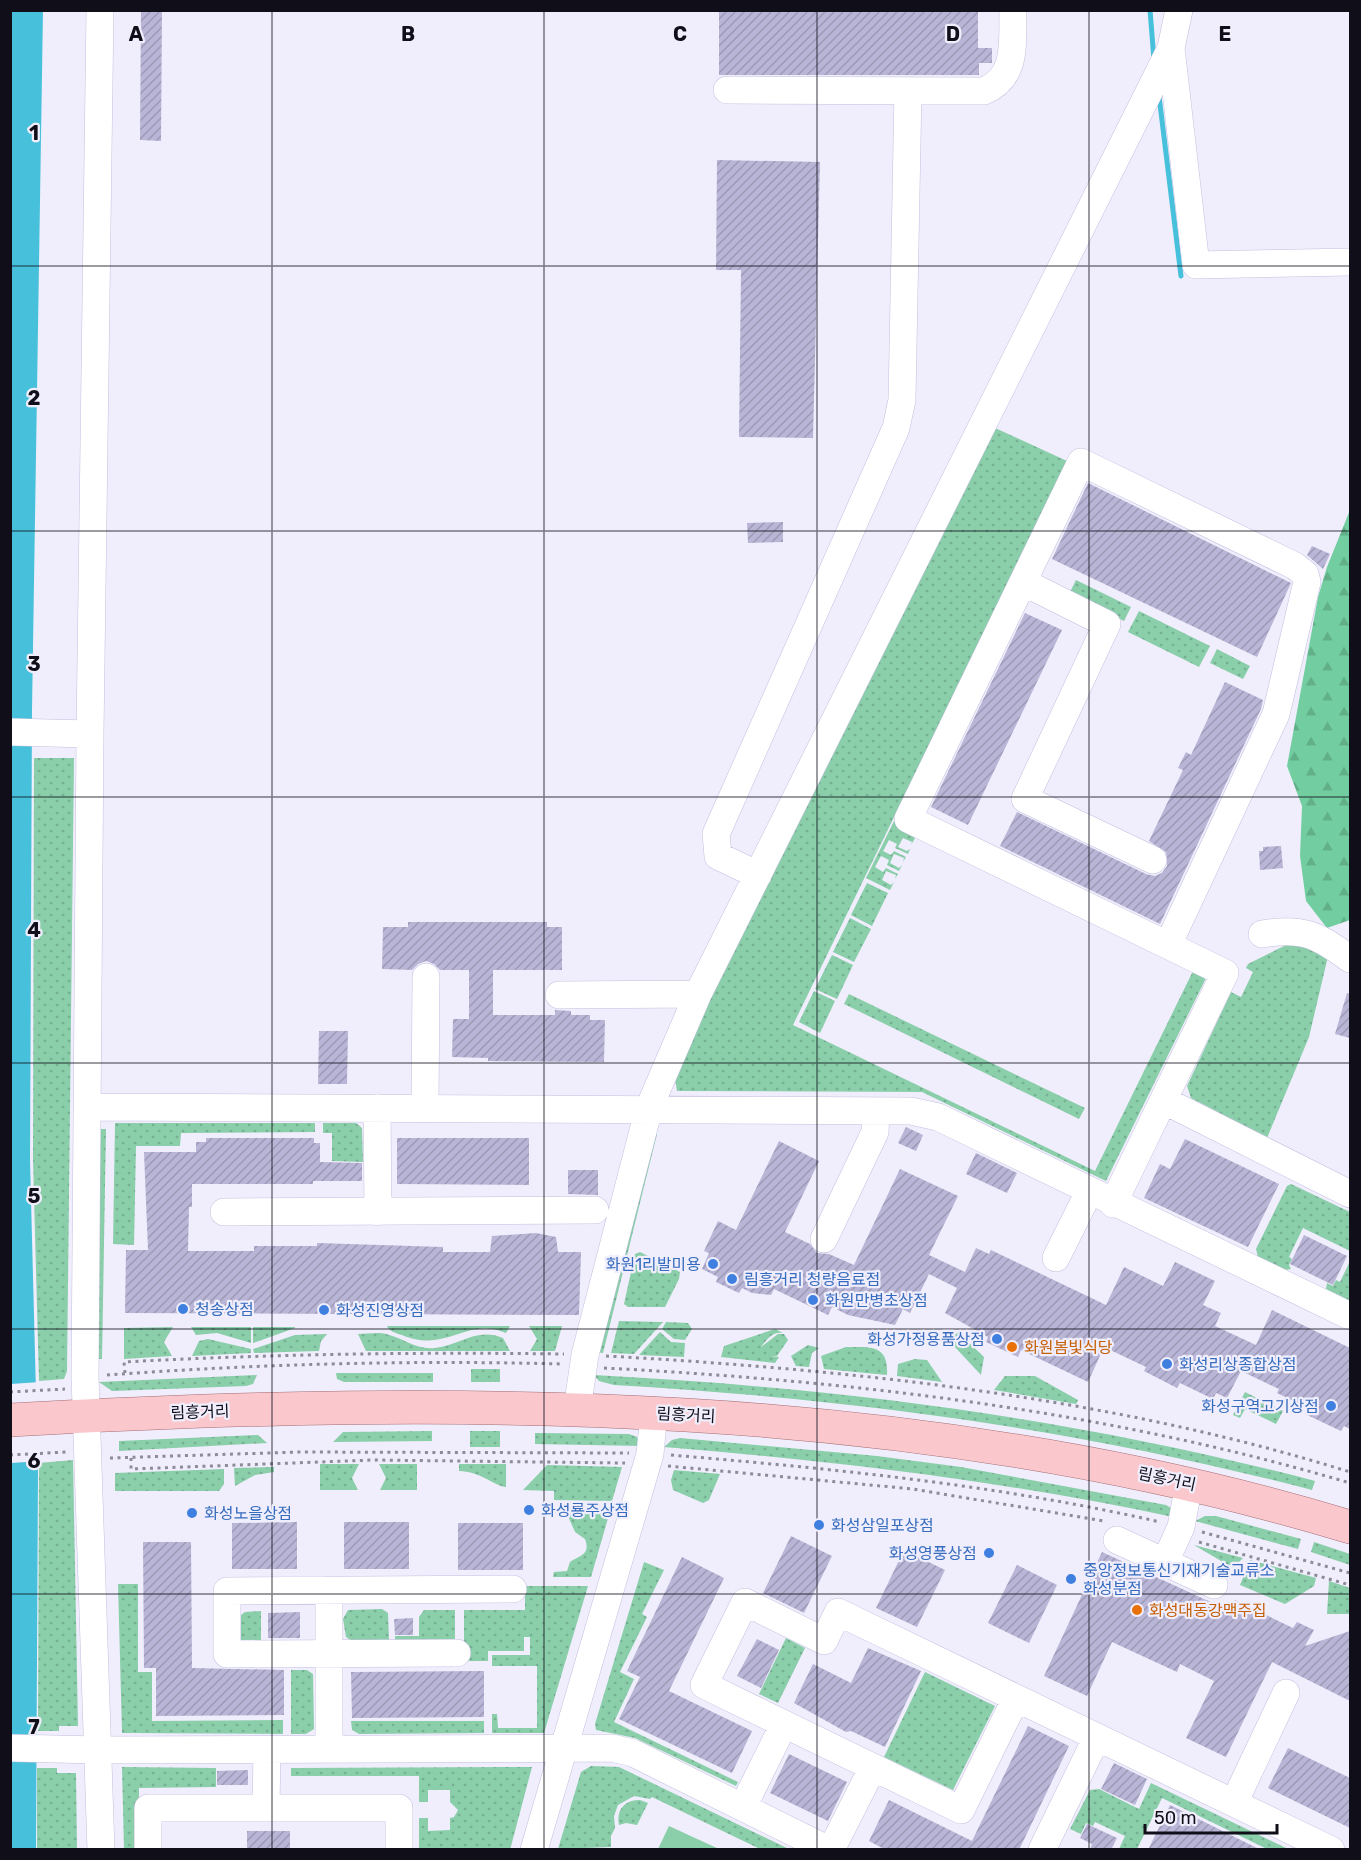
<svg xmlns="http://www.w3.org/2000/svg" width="1361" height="1860" font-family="Rubik,'Noto Sans KR',sans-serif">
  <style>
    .grass { fill: url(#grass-dots) }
    .forest { fill: url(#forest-firs) }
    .pitch { fill: #8aceaa }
    .water { fill: #47c1db }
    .pier { fill: #f0eefc }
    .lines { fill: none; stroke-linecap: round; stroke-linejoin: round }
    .stream { stroke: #47c1db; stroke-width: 5 }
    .building { fill: url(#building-hatch) }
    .minor-casing { stroke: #c2bfe0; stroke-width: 28 }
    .major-casing { stroke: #a46e77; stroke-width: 34 }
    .path { stroke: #8c8b97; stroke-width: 3; stroke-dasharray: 3 4.5; stroke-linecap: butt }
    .minor { stroke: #fff; stroke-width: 27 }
    .major { stroke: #f9c7cc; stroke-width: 33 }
    .grid { fill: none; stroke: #0f0e19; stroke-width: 1.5; stroke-opacity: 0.55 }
    .shop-dot { fill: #3f7fe0; stroke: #f0eefc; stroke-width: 2 }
    .food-dot { fill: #e8710a; stroke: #f0eefc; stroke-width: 2 }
    .labels { text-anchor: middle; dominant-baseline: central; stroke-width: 4.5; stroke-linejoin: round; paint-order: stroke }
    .shop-label { font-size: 16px; fill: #366cbe; stroke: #f0eefc; text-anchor: start }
    .food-label { font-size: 16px; fill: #c56008; stroke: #f0eefc; text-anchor: start }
    .street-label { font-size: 16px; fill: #0f0e19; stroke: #f0eefc }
    .grid-label { font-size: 20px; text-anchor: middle; font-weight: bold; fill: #0f0e19; stroke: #f0eefc; stroke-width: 4.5; stroke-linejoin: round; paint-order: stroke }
  </style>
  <defs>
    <pattern id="grass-dots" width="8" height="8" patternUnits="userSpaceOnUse" patternTransform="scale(1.5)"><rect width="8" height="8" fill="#8aceaa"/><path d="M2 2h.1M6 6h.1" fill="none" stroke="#76b092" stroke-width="1.8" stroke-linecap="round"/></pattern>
    <pattern id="forest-firs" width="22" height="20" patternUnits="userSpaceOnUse" patternTransform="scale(1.5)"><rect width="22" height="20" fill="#72cea0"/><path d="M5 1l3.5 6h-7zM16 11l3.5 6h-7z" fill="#62b089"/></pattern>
    <pattern id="building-hatch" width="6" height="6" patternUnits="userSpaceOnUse" patternTransform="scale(1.5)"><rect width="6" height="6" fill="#b8b5d6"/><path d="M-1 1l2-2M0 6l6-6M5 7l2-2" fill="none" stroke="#9d9ab7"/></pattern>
  </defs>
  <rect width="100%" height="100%" fill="#f0eefc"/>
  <path class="grass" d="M993 427 1067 461 793 1025 1095 1171 1194 969 1209 972 1106 1181 922 1092 677 1091 675 1079 714 986Z
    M1076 580 1131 607 1124 621 1069 594Z
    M1139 611 1210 646 1199 667 1128 632Z
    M1217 649 1250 666 1243 679 1210 663Z
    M34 758H74L67 1371 64 1379 39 1381 33 1159Z
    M895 819 919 831 911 845 912 842 903 838 898 847 907 851 910 849 908 854 895 848 897 844 889 840 883 851 891 855 894 851 906 857 903 862 904 858 894 854 890 863 899 868 902 865 899 871 887 865 889 860 881 856 875 867 883 872 886 868 898 874 895 879 896 875 886 871 882 880 891 885 894 882 890 890 866 878Z
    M867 883 888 893 872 926 851 915Z
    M850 918 871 929 854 962 833 952Z
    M1290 943 1329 952 1309 1037 1267 1138 1191 1098 1187 1086 1231 992 1241 997 1253 972 1246 968 1248 964Z
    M832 955 853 965 837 999 815 989Z
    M814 991 835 1001 820 1033 799 1022Z
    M849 994 1085 1108 1079 1119 844 1004Z
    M115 1123H315V1132L181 1133 180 1146H136L134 1245 113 1244Z
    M323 1123H356L362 1128 363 1162 332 1161V1133H323Z
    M96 1129H106L102 1359H93Z
    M651 1133 657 1134 603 1353 596 1352Z
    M1291 1184 1350 1212V1251L1303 1228 1289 1257 1292 1259 1289 1265 1291 1269 1285 1270 1258 1257 1256 1249 1287 1186Z
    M640 1252 680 1272 679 1279 665 1307H628L624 1304 635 1254Z
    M1350 1261V1301L1326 1289 1327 1283 1333 1286 1336 1280 1340 1282Z
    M619 1321 661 1322H663L634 1354 611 1353Z
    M666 1322 688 1323 692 1329 685 1340 674 1339 662 1329Z
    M387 1326H510L506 1333C467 1316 446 1354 402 1335 395 1333 389 1331 387 1326Z
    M529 1326H562L555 1351H530L537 1339Z
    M173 1327 164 1342 172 1356 124 1359V1328Z
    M191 1327H251V1343L217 1333 196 1335Z
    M253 1327H295V1328L253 1343Z
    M775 1329 783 1333C773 1331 767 1339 761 1347L778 1334H784L788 1340 777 1356H771L779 1357 775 1363 721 1357 724 1346Z
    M660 1332 671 1342 685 1343 684 1357 639 1355Z
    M958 1332 984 1357 981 1375 953 1345V1337Z
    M327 1334 321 1341 319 1351 254 1353 253 1349 295 1335Z
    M358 1334C367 1334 378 1332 386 1334 403 1338 416 1350 435 1348 460 1345 477 1327 503 1338L510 1351H366Z
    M208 1339 251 1349V1353L192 1356 199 1341Z
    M808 1345 819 1348 812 1353 809 1367 796 1366 791 1356Z
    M846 1347C870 1347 889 1344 887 1375L824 1369 821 1356Z
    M915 1359 927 1360 942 1382 897 1376 898 1364Z
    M471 1369H500V1382H471Z
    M336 1373H433V1382H344L337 1379Z
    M257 1375 253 1384 246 1386 112 1391 99 1382Z
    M594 1375C843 1388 1074 1418 1315 1481L1312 1490C1078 1429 855 1399 614 1385L599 1381Z
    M1005 1376H1035L1078 1400 1076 1404 994 1390Z
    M1245 1392 1283 1411 1276 1424 1245 1409 1240 1418 1233 1415Z
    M432 1431V1441L333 1442 343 1432Z
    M470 1431H500V1447H470Z
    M535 1433 629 1434 637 1437 641 1446 535 1444Z
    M258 1435 267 1443 119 1451V1441Z
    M680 1438 877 1456 961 1467 1166 1505 1171 1508 1173 1517C1004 1481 836 1461 664 1447L672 1440Z
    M73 1460 78 1726H59V1731H38L39 1463Z
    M320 1464H359L352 1478 358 1490H320Z
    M379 1464H417V1490H380L386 1478Z
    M459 1464H506V1487C496 1487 480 1471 459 1471Z
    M547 1465 622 1467 612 1501 554 1500V1491L523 1490Z
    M274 1467V1472L255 1475 235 1486 234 1468Z
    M224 1469V1484L219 1491H115V1473Z
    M674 1470 720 1474 709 1500 703 1503 673 1490 671 1480Z
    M554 1508H611L591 1577H553L554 1572 567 1571 570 1562C580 1555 591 1555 585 1539L575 1532 568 1516 554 1512Z
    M1205 1516H1216L1301 1539 1298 1549 1195 1521Z
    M1314 1542 1350 1554V1565L1311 1552Z
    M1194 1545 1243 1558 1233 1568Z
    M1250 1560 1316 1578 1314 1586 1285 1604 1240 1585Z
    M644 1562 664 1570 642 1614 647 1617 620 1672 634 1679 614 1722 738 1782 736 1786 635 1738 596 1730 595 1724Z
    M1329 1581 1350 1588V1614H1327Z
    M118 1584H138V1672H152V1721L283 1720V1734L122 1733Z
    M525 1586H588L544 1733H492V1714H497L498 1728H537V1666H492V1655H530V1637H524V1651H488V1661H464V1610H525Z
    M382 1609 388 1613 389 1640 352 1641 346 1637 343 1619 348 1610Z
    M424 1610H455V1641H395V1636H419V1617Z
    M261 1611V1647L242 1644 239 1637 241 1615 245 1612Z
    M786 1638 805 1648 778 1703 759 1694Z
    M291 1670H307L313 1674 314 1729 306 1734H291Z
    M925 1672 995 1706 953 1790 884 1757Z
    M351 1721H484V1733L359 1734 352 1730Z
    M591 1766 619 1767 789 1849H760L652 1797 650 1799 634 1796 618 1805 614 1816 615 1828 611 1836V1847L558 1849 581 1772Z
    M122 1767 216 1768V1787L139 1788V1849H124Z
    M532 1767 510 1850 419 1849V1818H428V1831L450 1830V1818L454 1817 458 1810 450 1802V1790H428V1802H419V1776H291V1768Z
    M37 1768H57V1773H76L77 1849H37Z
    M1151 1783 1288 1849H1267L1162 1798 1137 1849H1119L1125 1836 1095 1822 1093 1826 1086 1823 1081 1834 1070 1829 1090 1790 1099 1789 1139 1809Z
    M640 1800 648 1803 637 1825 626 1823 619 1825C616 1810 624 1800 640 1800Z"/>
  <path class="forest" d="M1350 510V920L1327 928 1306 901 1300 856 1302 806 1287 766 1318 597 1327 567Z"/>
  <path class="pitch" d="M669 1826 719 1849H658Z"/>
  <path class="water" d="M43 10 32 710 30 1160 38 1470 36 1849 11 1850 10 11Z"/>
  <path class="pier" d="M40 1382 41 1461 11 1463V1384Z"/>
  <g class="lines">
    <path class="stream" d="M1150 10 1154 60
      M1159 96 1181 276"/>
  </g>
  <path class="building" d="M141 10H162L161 141 140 140Z
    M719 10H978V48H992V63H979V75H719Z
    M717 160 820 162 813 438 739 437 741 270H716Z
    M1088 483 1291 583 1257 657 1052 559Z
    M783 522V542L748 543 747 523Z
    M1312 546 1330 554 1323 569 1307 555Z
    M1025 613 1062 630 968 825 931 807Z
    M1225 682 1263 700 1261 709 1160 924 1000 846 1017 812 1146 874 1155 876 1162 873 1167 866 1166 852 1149 841 1183 770 1178 768 1186 752 1191 755Z
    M1281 846 1283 868 1260 870 1259 851H1263V847Z
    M408 922H547V927H562V970H493V1015H555V1010L571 1011V1015H590V1020H605L604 1062 488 1061V1058L452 1057 453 1019H469V970H440L434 964 426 961 418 964 412 970 382 969 383 927H408Z
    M1347 993 1350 994V1038L1335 1034Z
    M319 1031H348L347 1084H318Z
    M906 1127 923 1135 916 1151 898 1143Z
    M206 1138H314V1143H320V1162L362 1163V1181H313V1184H192V1207H189L188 1251H254V1246H317V1243L443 1247V1252H490L492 1236 536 1233 556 1237 558 1252H581L579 1315 125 1313 126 1250H148L144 1152H196V1142H206Z
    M397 1138H529V1185L397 1184Z
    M1185 1139 1279 1184 1248 1247 1144 1198 1160 1164 1170 1169Z
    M779 1141 819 1161 785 1232 810 1244 817 1253 829 1254 854 1265 900 1169 958 1196 929 1255 965 1272 976 1248 989 1254 991 1250 1106 1305 1124 1267 1163 1286 1175 1262 1215 1281 1203 1305 1221 1313 1215 1326 1256 1345 1272 1310 1350 1348V1429L1344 1426 1341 1431 1305 1414 1308 1408 1277 1393 1279 1389 1241 1371 1227 1398 1216 1393 1213 1399 1180 1383 1177 1388 1144 1371 1146 1367 1104 1347 1088 1382 1021 1350 1018 1357 986 1342 988 1337 945 1313 957 1288 929 1274 910 1313 903 1309 895 1325 848 1315 832 1307 828 1315 774 1289 771 1295 752 1293 742 1288 739 1293 716 1282 718 1277 702 1269 709 1253 704 1251 718 1221 736 1230Z
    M976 1153 1017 1173 1007 1193 966 1174Z
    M568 1170H598V1195L568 1194Z
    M1304 1235 1347 1256 1333 1285 1290 1264Z
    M297 1522V1569H232V1523Z
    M344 1522H409V1569H344Z
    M458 1523H523V1570H458Z
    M791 1536 832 1556 804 1613 763 1593Z
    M143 1542H191L192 1668 284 1670V1715L156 1716V1668H144Z
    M904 1550 945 1570 917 1627 876 1608Z
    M1102 1552 1230 1611 1235 1600 1293 1628 1297 1622 1314 1630 1305 1646 1350 1631V1701L1272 1662 1226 1757 1186 1738 1214 1681 1180 1664 1177 1672 1112 1642 1087 1696 1044 1676Z
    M682 1557 724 1578 669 1691 752 1731 732 1773 619 1719 640 1677 627 1671Z
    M1017 1565 1057 1585 1029 1643 988 1623Z
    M300 1612V1638H268V1613Z
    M413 1618V1635H395L394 1619Z
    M757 1639 779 1650 761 1688 737 1676Z
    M868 1648 921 1671 885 1747 851 1731 846 1732 794 1703 813 1664 851 1683Z
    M484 1671V1717L352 1718 351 1672Z
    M1028 1726 1069 1746 1019 1850H886L869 1841 889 1800 972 1841Z
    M1288 1748 1350 1778V1828L1268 1788Z
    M789 1754 847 1782 828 1821 770 1793Z
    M1114 1763 1147 1779 1135 1805 1101 1789Z
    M248 1770V1785H217V1771Z
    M1170 1805 1261 1850H1148Z
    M1087 1824 1117 1838 1111 1850H1090L1092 1844 1080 1838Z
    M247 1831H290V1850H247Z"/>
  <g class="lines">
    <defs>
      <path id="minor" d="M100 10 90 734 85 1376 101 1850
        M1171 48 1196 265 1350 262
        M727 90 984 91C1018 77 1012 42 1013 10
        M1023 582 1107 624 1025 799 1153 860
        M10 732 90 734
        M758 875 718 856 716 834 896 428 902 400 908 91
        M1262 934C1303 927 1318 935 1350 959
        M559 995 698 994
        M1165 1101 1350 1194
        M88 1107 911 1111 938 1117 1350 1316
        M377 1108 378 1212
        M425 1108 426 977
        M1113 1204 1225 973 908 819 1081 462 1295 566 1305 574 1307 582 1276 714 1168 945
        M224 1212 595 1210
        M824 1239 875 1132 876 1111
        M1056 1258 1089 1192
        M577 1410 585 1355 649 1108 698 994 1171 48 1179 10
        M1117 1540 1214 1585
        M1165 1562 1181 1527 1189 1484
        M329 1590V1749
        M457 1653 227 1654V1591L513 1589
        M1016 1698 961 1810 704 1685 745 1602 824 1641 838 1612 1331 1850
        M10 1748 99 1750 612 1748 633 1753 829 1850
        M1234 1803 1286 1693
        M743 1807 784 1724
        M266 1808 267 1750
        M148 1850V1808H399V1850
        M534 1850 650 1454 654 1413
        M831 1850 873 1767
        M1042 1850 1097 1737"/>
      <path id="major" d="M10 1420C458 1395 918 1396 1350 1527"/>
    </defs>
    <use href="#minor" class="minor-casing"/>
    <use href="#major" class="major-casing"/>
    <path class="path" d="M606 1356C857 1370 1110 1397 1350 1472
      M604 1368C857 1381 1107 1411 1350 1483
      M125 1373 124 1362C271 1354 417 1352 564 1354
      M107 1375C258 1364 410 1360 562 1364
      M10 1392 65 1389
      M10 1455 66 1452
      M671 1455C836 1469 999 1485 1160 1522
      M110 1458 299 1452 629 1453
      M131 1458V1469L373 1460 625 1463
      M668 1466 913 1489 1104 1521
      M1202 1532 1350 1573
      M1199 1542 1350 1585"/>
    <use href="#minor" class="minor"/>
    <use href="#major" class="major"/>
  </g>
  <path class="grid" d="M272 10V1850M544 10V1850M817 10V1850M1089 10V1850M10 266H1350M10 531H1350M10 797H1350M10 1063H1350M10 1329H1350M10 1594H1350"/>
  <g class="shop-dot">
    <circle cx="713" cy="1264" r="6"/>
    <circle cx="732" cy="1279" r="6"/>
    <circle cx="813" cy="1300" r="6"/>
    <circle cx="183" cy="1309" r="6"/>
    <circle cx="324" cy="1310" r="6"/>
    <circle cx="997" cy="1339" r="6"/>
    <circle cx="1167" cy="1364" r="6"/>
    <circle cx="1331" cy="1406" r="6"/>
    <circle cx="529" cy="1510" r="6"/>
    <circle cx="192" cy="1513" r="6"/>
    <circle cx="819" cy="1525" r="6"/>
    <circle cx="989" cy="1553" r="6"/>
    <circle cx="1071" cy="1579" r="6"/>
  </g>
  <g class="food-dot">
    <circle cx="1012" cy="1347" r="6"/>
    <circle cx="1137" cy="1610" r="6"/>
  </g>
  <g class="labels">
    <g class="shop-label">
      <text x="701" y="1264" text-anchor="end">화원1리발미용</text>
      <text x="744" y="1279">림흥거리 청량음료점</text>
      <text x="825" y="1300">화원만병초상점</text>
      <text x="195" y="1309">청송상점</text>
      <text x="336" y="1310">화성진영상점</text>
      <text x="985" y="1339" text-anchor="end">화성가정용품상점</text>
      <text x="1179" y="1364">화성리상종합상점</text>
      <text x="1319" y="1406" text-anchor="end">화성구역고기상점</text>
      <text x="541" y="1510">화성룡주상점</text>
      <text x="204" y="1513">화성노을상점</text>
      <text x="831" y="1525">화성삼일포상점</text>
      <text x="977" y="1553" text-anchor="end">화성영풍상점</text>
      <text x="1083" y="1570">중앙정보통신기재기술교류소<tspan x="1083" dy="18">화성분점</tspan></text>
    </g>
    <g class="food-label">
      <text x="1024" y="1347">화원봄빛식당</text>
      <text x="1149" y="1610">화성대동강맥주집</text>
    </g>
    <g class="street-label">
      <text transform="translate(200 1412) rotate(-2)">림흥거리</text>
      <text transform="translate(686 1415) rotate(3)">림흥거리</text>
      <text transform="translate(1167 1479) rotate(12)">림흥거리</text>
    </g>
  </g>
  <g class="grid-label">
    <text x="136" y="41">A</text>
    <text x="408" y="41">B</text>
    <text x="680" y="41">C</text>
    <text x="953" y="41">D</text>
    <text x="1225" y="41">E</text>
    <text x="34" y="140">1</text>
    <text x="34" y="405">2</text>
    <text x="34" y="671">3</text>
    <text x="34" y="937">4</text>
    <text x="34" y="1203">5</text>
    <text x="34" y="1468">6</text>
    <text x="34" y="1734">7</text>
  </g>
  <rect width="1361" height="1860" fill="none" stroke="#0f0e19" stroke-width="24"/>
  <path d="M1145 1824v9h132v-9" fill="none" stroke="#0f0e19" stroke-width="3"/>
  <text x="1154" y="1824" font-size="18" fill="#0f0e19" stroke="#f0eefc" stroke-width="4.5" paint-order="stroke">50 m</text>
</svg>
